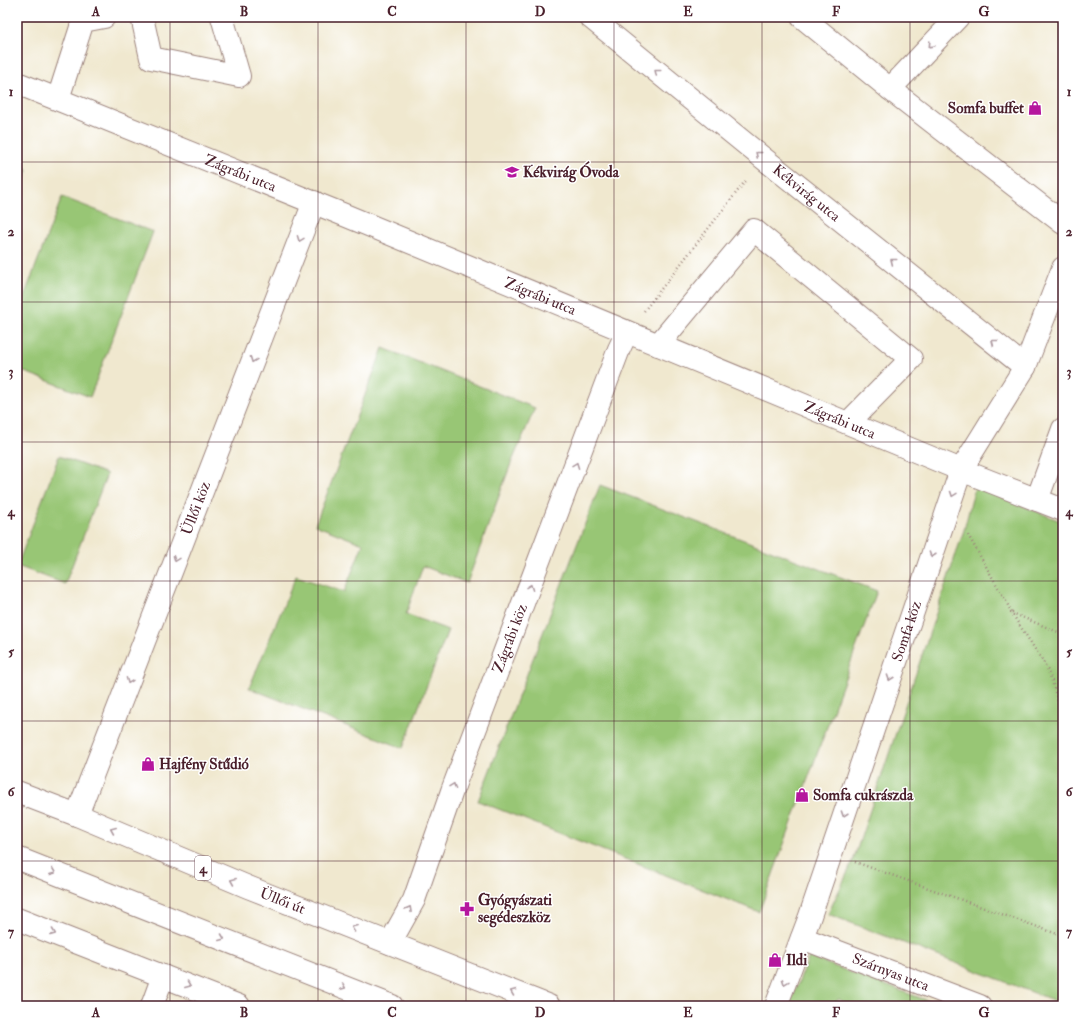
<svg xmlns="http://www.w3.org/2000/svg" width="1080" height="1023" font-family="'IM FELL Double Pica',serif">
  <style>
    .green { fill: #98c674; stroke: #717250 }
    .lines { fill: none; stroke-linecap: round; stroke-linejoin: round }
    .minor-casing { stroke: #9d847d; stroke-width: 24 }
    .major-casing { stroke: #9d847d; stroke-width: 24 }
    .path { stroke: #9d847d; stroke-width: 2.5; stroke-dasharray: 1 3; stroke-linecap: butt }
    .minor { stroke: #fff; stroke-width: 22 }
    .major { stroke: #fff; stroke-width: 22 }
    .oneway { stroke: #ae9aa0 }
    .grid { fill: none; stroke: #4a1f2b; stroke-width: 1; stroke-opacity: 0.55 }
    .labels { text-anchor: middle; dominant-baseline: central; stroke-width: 3; stroke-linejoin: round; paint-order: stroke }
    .shield { fill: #fff; stroke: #80626b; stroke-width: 1 }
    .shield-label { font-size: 14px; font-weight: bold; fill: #4a1f2b }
    .poi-label { font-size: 15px; font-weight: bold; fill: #4a1f2b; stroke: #fff; text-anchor: start }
    .street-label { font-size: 15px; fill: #4a1f2b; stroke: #fff }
    .neatline { fill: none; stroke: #4a1f2b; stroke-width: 1.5 }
    .grid-label { font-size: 13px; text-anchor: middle; font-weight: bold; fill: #4a1f2b }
  </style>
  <rect width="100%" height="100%" fill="#fff"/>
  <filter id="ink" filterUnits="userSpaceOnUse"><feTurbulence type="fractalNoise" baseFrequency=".025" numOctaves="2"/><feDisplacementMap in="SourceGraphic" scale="8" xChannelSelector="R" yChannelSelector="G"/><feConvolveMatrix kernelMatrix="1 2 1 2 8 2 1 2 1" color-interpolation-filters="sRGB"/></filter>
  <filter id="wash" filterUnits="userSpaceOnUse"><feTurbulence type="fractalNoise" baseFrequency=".012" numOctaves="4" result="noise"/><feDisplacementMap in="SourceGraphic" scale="16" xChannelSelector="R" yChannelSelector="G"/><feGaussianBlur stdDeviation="0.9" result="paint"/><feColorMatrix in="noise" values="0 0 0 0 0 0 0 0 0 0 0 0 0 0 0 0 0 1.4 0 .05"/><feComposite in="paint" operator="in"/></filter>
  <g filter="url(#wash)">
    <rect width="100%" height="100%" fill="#f0e8cf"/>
    <path class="green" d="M17 165 28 169 17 198Z
      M62 197 153 232 90 397 17 369V315Z
      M383 348 535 408 510 466 467 583 423 566 406 614 448 630 403 748 249 688 296 576 344 592 363 544 315 525Z
      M59 456 107 474 65 584 17 566Z
      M600 485 877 591 759 912 478 801Z
      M975 487 1063 522V1004L828 914 853 861 964 530Z
      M809 957 934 1003 933 1006H854L838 999 835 1006H789Z"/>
  </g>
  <g filter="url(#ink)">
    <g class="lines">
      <defs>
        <g id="minor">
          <path d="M142 17 151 58 239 76 222 17"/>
          <path id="s1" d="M590 17 763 158 1025 367"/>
          <path d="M802 17 890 89 1063 223"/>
          <path id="s2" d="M17 83 342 214 961 470 1063 510"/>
          <path d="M890 89 958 17"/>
          <path d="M58 99 83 21 104 17"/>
          <path d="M658 345 754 230 911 359 848 423"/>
          <path d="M1037 500 1063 429"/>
          <path id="s3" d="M77 815 314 202"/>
          <path d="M17 919 239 1006"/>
          <path id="s4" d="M802 938 980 1006"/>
          <path id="s5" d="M390 943 414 900 452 791 619 349 627 332"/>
          <path d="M152 1006 163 976"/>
          <path id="s6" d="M776 1006 809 919 961 470 1025 367 1063 268"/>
        </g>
        <g id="major">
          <path id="s7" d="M17 792 77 815 248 887 549 1006"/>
          <path d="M17 858 392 1006"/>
        </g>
      </defs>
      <use href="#minor" class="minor-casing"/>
      <use href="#major" class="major-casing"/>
      <path class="path" d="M644 311 747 179
        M968 535 1007 603 1011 612 1046 666 1052 681 1063 721
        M1012 613 1063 634
        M855 862 1063 936"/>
      <use href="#minor" class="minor"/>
      <use href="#major" class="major"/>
    </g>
    <defs><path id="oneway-chevron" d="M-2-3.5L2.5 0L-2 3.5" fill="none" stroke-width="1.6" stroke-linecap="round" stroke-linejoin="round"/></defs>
    <g class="oneway">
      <use href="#oneway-chevron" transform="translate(931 45) rotate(133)"/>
      <use href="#oneway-chevron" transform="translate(657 72) rotate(-141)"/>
      <use href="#oneway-chevron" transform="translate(758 154) rotate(-141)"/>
      <use href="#oneway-chevron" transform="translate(300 239) rotate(111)"/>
      <use href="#oneway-chevron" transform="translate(893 261) rotate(-142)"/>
      <use href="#oneway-chevron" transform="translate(994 342) rotate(-142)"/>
      <use href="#oneway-chevron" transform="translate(253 360) rotate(111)"/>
      <use href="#oneway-chevron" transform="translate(576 465) rotate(-69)"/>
      <use href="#oneway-chevron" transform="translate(953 494) rotate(110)"/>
      <use href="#oneway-chevron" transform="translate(932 555) rotate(109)"/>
      <use href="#oneway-chevron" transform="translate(176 559) rotate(111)"/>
      <use href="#oneway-chevron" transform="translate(530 587) rotate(-69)"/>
      <use href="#oneway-chevron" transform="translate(890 678) rotate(109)"/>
      <use href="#oneway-chevron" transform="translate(129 681) rotate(111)"/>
      <use href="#oneway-chevron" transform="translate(453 786) rotate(-69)"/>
      <use href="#oneway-chevron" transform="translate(844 814) rotate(109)"/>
      <use href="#oneway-chevron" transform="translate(113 830) rotate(-157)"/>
      <use href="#oneway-chevron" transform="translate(53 872) rotate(21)"/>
      <use href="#oneway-chevron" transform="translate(233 881) rotate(-157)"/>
      <use href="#oneway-chevron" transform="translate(409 909) rotate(-61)"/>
      <use href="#oneway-chevron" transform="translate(354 928) rotate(-159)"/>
      <use href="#oneway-chevron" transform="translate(53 933) rotate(21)"/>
      <use href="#oneway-chevron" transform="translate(222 938) rotate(22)"/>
      <use href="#oneway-chevron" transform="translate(785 982) rotate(110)"/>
      <use href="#oneway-chevron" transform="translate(188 985) rotate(22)"/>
      <use href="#oneway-chevron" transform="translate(343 987) rotate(22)"/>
      <use href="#oneway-chevron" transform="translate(513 992) rotate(-158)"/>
    </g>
  </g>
  <path class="grid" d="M170 17V1006M318 17V1006M466 17V1006M614 17V1006M762 17V1006M910 17V1006M17 162H1063M17 302H1063M17 442H1063M17 581H1063M17 721H1063M17 861H1063"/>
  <defs>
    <symbol id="shop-bare" viewBox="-9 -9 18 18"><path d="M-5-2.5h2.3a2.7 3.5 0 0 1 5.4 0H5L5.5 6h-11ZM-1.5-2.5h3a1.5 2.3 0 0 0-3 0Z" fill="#b5179e" stroke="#fff" stroke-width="2.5" paint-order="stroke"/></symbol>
    <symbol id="school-bare" viewBox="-9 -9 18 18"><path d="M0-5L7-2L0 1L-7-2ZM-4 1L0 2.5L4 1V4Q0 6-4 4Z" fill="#b5179e" stroke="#fff" stroke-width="2.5" paint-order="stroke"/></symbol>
    <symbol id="pharmacy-bare" viewBox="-9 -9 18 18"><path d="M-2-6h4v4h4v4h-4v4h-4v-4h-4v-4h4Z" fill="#b5179e" stroke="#fff" stroke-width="2.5" paint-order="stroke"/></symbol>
  </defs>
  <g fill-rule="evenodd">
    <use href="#shop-bare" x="1025" y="98" width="20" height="20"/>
    <use href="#school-bare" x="502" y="162" width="20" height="20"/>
    <use href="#shop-bare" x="138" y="754" width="20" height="20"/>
    <use href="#shop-bare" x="792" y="785" width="20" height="20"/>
    <use href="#pharmacy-bare" x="457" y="899" width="20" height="20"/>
    <use href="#shop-bare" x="765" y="950" width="20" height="20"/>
  </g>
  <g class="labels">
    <rect class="shield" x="195" y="856" width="16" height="24" rx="3"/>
    <g class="shield-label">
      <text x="203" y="868">4</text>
    </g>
    <g class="poi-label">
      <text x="1024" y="108" text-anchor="end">Somfa buffet</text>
      <text x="523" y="172">Kékvirág Óvoda</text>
      <text x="159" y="764">Hajfény Stűdió</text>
      <text x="813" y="795">Somfa cukrászda</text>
      <text x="478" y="900">Gyógyászati<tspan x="478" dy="17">segédeszköz</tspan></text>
      <text x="786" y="960">Ildi</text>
    </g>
    <g class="street-label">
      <text stroke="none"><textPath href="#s2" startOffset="241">Zágrábi utca</textPath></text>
      <text stroke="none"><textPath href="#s1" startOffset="279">Kékvirág utca</textPath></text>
      <text stroke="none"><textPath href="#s2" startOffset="565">Zágrábi utca</textPath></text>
      <text stroke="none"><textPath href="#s2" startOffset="889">Zágrábi utca</textPath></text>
      <text stroke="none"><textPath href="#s3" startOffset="329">Üllői köz</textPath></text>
      <text stroke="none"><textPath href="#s6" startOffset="397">Somfa köz</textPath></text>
      <text stroke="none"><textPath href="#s5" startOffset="328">Zágrábi köz</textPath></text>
      <text stroke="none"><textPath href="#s7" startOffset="287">Üllői út</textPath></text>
      <text stroke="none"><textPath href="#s4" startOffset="95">Szárnyas utca</textPath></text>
    </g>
  </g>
  <rect width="1080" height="1023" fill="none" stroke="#fff" stroke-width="44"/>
  <rect x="22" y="22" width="1036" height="979" class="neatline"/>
  <g class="grid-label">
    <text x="96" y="16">A</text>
    <text x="244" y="16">B</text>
    <text x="392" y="16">C</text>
    <text x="540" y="16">D</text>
    <text x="688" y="16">E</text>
    <text x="836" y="16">F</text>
    <text x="984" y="16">G</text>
    <text x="11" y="96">1</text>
    <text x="1069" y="96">1</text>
    <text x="11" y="236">2</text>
    <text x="1069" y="236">2</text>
    <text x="11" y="376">3</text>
    <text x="1069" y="376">3</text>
    <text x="11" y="516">4</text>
    <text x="1069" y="516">4</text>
    <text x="11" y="656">5</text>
    <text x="1069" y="656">5</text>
    <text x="11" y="796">6</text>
    <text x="1069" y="796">6</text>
    <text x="11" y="936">7</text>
    <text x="1069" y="936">7</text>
    <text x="96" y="1017">A</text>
    <text x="244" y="1017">B</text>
    <text x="392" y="1017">C</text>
    <text x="540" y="1017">D</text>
    <text x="688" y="1017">E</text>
    <text x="836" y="1017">F</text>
    <text x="984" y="1017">G</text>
  </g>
</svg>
